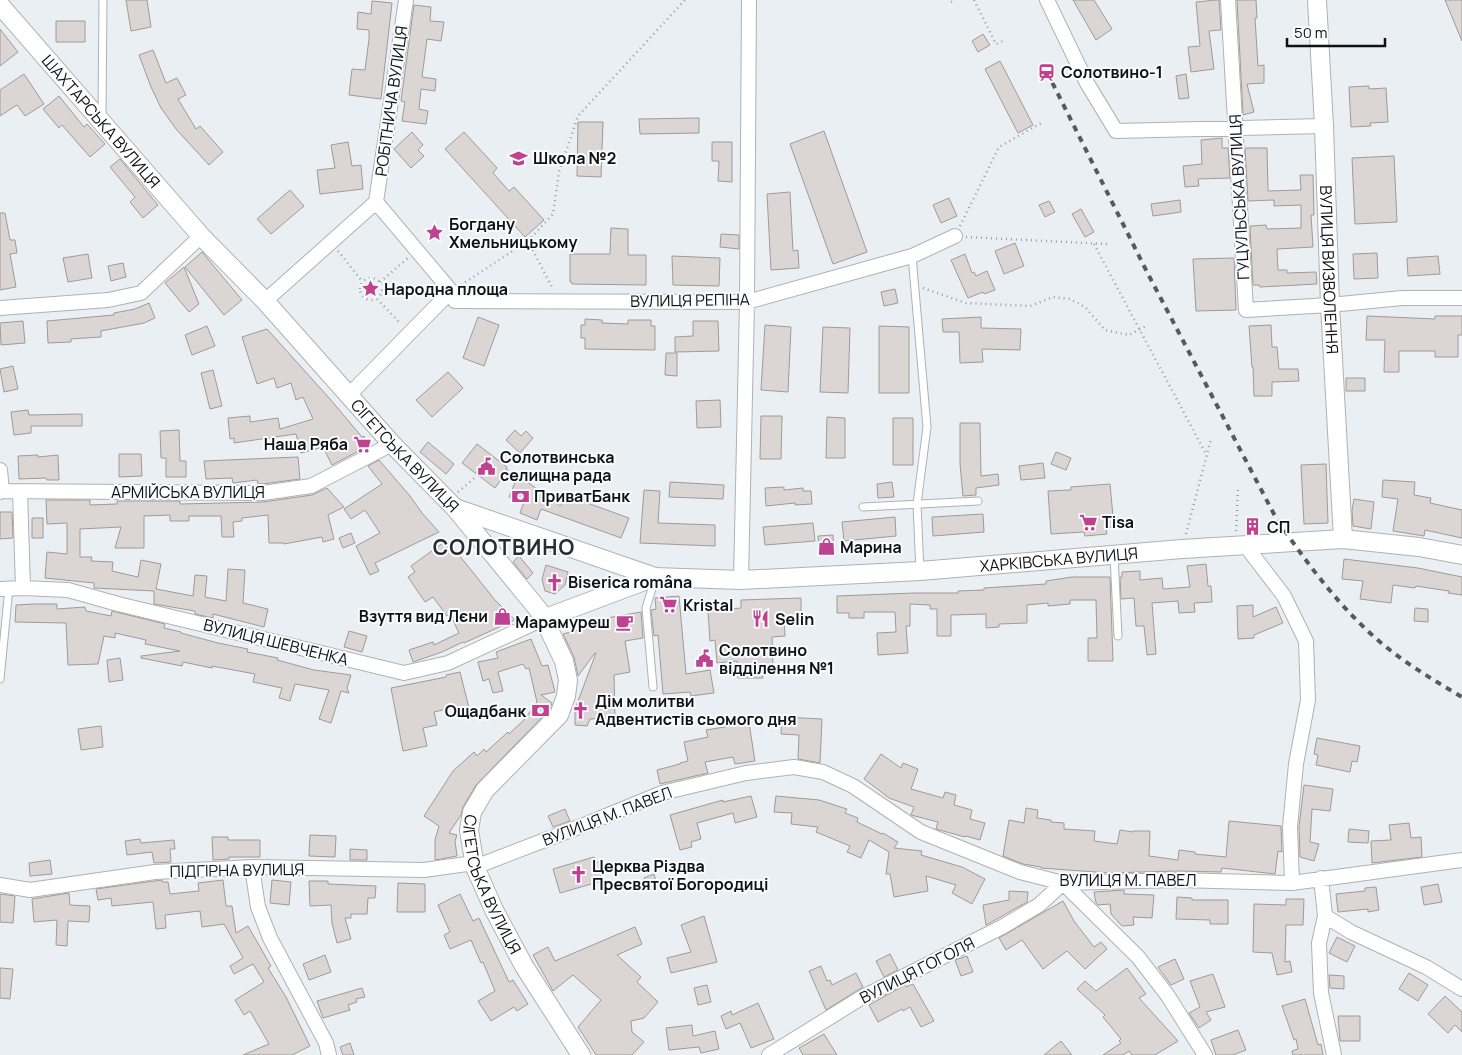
<svg xmlns="http://www.w3.org/2000/svg" width="1462" height="1055" font-family="Manrope,sans-serif">
  <style>
    .building { fill: #dbd5d3; stroke: #a09a98 }
    .lines { fill: none; stroke-linecap: round; stroke-linejoin: round }
    .service-casing { stroke: #aeb2b6; stroke-width: 9 }
    .minor-casing { stroke: #aeb2b6; stroke-width: 16 }
    .tertiary-casing { stroke: #aeb2b6; stroke-width: 20 }
    .path { stroke: #9b9ea2; stroke-width: 2.5; stroke-dasharray: 1 4; stroke-linecap: butt }
    .service { stroke: #fff; stroke-width: 7 }
    .minor { stroke: #fff; stroke-width: 14 }
    .tertiary { stroke: #fff; stroke-width: 18 }
    .rail { stroke: #57595c; stroke-width: 4; stroke-dasharray: 6 6; stroke-linecap: butt }
    .labels { text-anchor: middle; dominant-baseline: central; stroke-width: 4; stroke-linejoin: round; paint-order: stroke }
    .poi-label { font-size: 16px; font-weight: bold; fill: #101113; stroke: #f8fcff; text-anchor: start }
    .street-label { font-size: 16px; fill: #101113; stroke: #f8fcff }
    .district-label { font-size: 21px; font-weight: bold; letter-spacing: 1px; fill: #292c2f; stroke: #f8fcff }
  </style>
  <rect width="100%" height="100%" fill="#eaeff3"/>
  <path class="building" d="M126 0H147L151 27 131 31Z
    M1073 0H1094L1112 29 1096 40Z
    M1216 0H1219L1221 30 1209 31 1214 69 1191 72 1188 47 1200 46 1196 2Z
    M1237 0H1256L1257 18H1255L1258 66 1264 65V83L1247 84 1254 112 1243 115Z
    M1445 0H1462V41Z
    M372 1 392 3 381 99 349 95 352 69 365 70 369 39V30L357 29 358 12 371 14Z
    M414 5 431 7 430 21 444 22 441 41 427 39 422 77 436 79 435 91 421 89 419 109 428 111 426 124 402 121 405 102 401 101Z
    M56 21H85V42H56Z
    M0 29 18 52 0 66Z
    M983 34 990 45 978 52 972 41Z
    M153 50 166 83 177 78 186 95 178 99 196 129 200 126 223 152 209 165 176 129 161 108 151 87 139 55Z
    M1000 61 1033 125 1018 133 985 69Z
    M24 74 44 104 25 116 17 105 0 116V90Z
    M1186 74 1189 98 1179 99 1176 76Z
    M1369 86V89L1386 88 1388 122 1370 123 1371 126 1351 127 1349 87Z
    M59 96 84 127 87 124 105 144 90 157 62 125 59 128 43 109Z
    M699 118V133L640 134 639 119Z
    M578 122H603L601 177 577 176Z
    M824 131 867 252 833 264 790 144Z
    M412 132 423 145 418 150 424 156 411 168 394 149Z
    M464 132 497 168 493 173 509 191 514 187 544 220 525 237 445 149Z
    M1222 138V148H1228L1230 178 1198 179 1199 186 1185 187 1183 166 1202 164 1201 140Z
    M348 142 352 166 361 165 363 189 320 194 317 170 335 168 331 145Z
    M712 142H732V182L718 181 719 161H712Z
    M1245 148H1267L1268 191 1301 190 1300 175H1313L1314 215H1311L1313 247 1277 249 1278 270H1287V273L1316 272 1317 284 1260 287 1259 285H1253L1250 226 1266 225 1267 229 1301 228V205L1274 206V200L1248 201Z
    M1394 156 1397 222 1355 224 1352 158Z
    M120 159 158 205 143 218 130 202 135 197 110 167Z
    M290 190 304 206 271 234 257 219Z
    M790 192 793 251 798 250 799 268 771 270 767 194Z
    M949 198 957 216 941 223 933 205Z
    M1180 200 1181 212 1153 216 1151 204Z
    M1049 201 1055 212 1045 217 1039 205Z
    M1081 209 1094 232 1085 237 1072 214Z
    M0 213H5L10 240H15L17 253 10 254 16 287 0 290Z
    M611 228 628 229V255H646V285L572 284V282H570V254H610Z
    M721 234 739 235V249L720 247Z
    M1015 243 1024 266 1004 274 995 251Z
    M202 252 242 300 224 315 185 267Z
    M1377 253 1378 278 1354 279 1353 254Z
    M88 254 92 278 68 282 63 258Z
    M965 254 972 273 974 272 976 276 987 271 995 290 984 294 983 292 968 298 951 260Z
    M672 256 720 258 719 286 673 285Z
    M1438 256 1440 274 1408 276 1407 258Z
    M1234 258 1236 310 1196 311 1193 259Z
    M123 263 126 277 111 281 108 266Z
    M184 267 199 304 189 312 165 283Z
    M895 289 898 303 884 306 881 292Z
    M149 303 155 318 144 323 101 331V337L71 339V342L48 343 47 321 114 315V313L135 309Z
    M1367 316 1435 319V316H1462V335H1458V357H1435V351H1399V372H1384L1385 340H1366Z
    M478 317 499 325 484 366 463 358Z
    M981 317V328L1021 329 1020 350 982 349 983 362 960 363 959 332H943L942 319Z
    M585 319 602 320V323L628 324V320H651V326H655V350L585 349V338H581V325H585Z
    M23 321 25 343 1 345 0 323Z
    M693 321H718L719 351 675 352V337L693 336Z
    M765 325 791 327 788 392 761 390Z
    M1271 325 1272 347H1277L1279 369H1298L1299 381 1272 382V396H1254L1253 367H1252L1249 326Z
    M207 326 215 346 192 355 185 335Z
    M879 326 909 327V393H879Z
    M823 327 850 328 848 393 820 392Z
    M267 329 330 399 362 437 364 436 368 446 332 465 323 447 301 453 296 434 234 443V438L230 439 228 418 250 416V422L278 418 280 429 313 419 303 397 296 400 291 383 277 388 274 378 257 384 242 337Z
    M666 353H677V376L665 375Z
    M13 366 18 389 4 392 0 369Z
    M213 370 222 406 210 409 201 373Z
    M448 372 463 388 432 417 416 400Z
    M1346 378H1365V391H1346Z
    M720 400 721 427 697 428 696 401Z
    M28 410 29 415 82 414V426H31V433L14 435 11 412Z
    M761 416H782L781 459H760Z
    M827 417 845 418V458H826Z
    M893 418H913V465H893Z
    M960 423H980L981 476 998 474 999 485 976 488V495L963 496 960 464Z
    M179 430 180 461H186V477H166V458H161L160 431Z
    M515 430 521 436 526 431 533 438 520 453 506 440Z
    M428 442 454 464 446 474 420 452Z
    M477 444 507 467 506 469 508 470 495 488 462 463Z
    M1056 452 1071 458 1066 470 1051 464Z
    M119 454H141L142 476 119 477Z
    M38 455V457L58 455 59 480H47L46 478 19 479 18 456Z
    M298 457 300 479 262 484H258L257 480 233 483 232 478 206 479 204 461Z
    M379 460 410 496 422 513 439 532 375 563 379 571 370 575 356 546 380 533 365 510 351 519 344 509 382 484 368 466Z
    M1043 463 1045 478 1021 480 1019 466Z
    M1326 464 1328 523 1304 524 1301 465Z
    M518 475 560 506 568 496 629 518 621 538 541 509 537 520 520 513 524 502 509 497Z
    M1383 480 1415 482 1414 495 1431 498 1430 503 1462 510V538L1425 530 1424 536 1393 531 1398 499 1382 497Z
    M670 482 724 485 723 499 669 497Z
    M892 482 894 497 878 498 877 484Z
    M1110 484 1114 527 1106 528 1107 534 1085 536 1084 532 1051 534 1048 491 1071 490V487Z
    M784 487V490L803 488V491H811L812 504 795 505V503L766 506 765 488Z
    M327 488 344 507 328 515 334 539 323 542 322 537 284 544V543H269L268 515 242 518V521L233 522 234 537H222L221 516H189V521H170V515L144 516V548H115L121 527 80 529V557H92L91 561 113 562 112 571 138 577 141 560 161 564 156 589 193 596 195 575 207 576 205 597 226 601 228 569 245 570 243 603 268 609 264 627 213 614V618L195 614V611L154 604V591L94 588V583L45 578 47 552 67 554V523L47 524 46 500H90V505L117 504V501H180V504L263 502 312 495Z
    M644 490 660 491 658 523 715 525V546L640 543Z
    M1354 499 1374 502 1371 529 1353 526 1352 510Z
    M0 512H12L13 538 0 539Z
    M983 514 984 532 933 536 932 517Z
    M895 517 896 536 844 541 842 522Z
    M32 518H43V538H32Z
    M813 523 815 541 765 545 763 527Z
    M351 533 355 543 343 548 339 538Z
    M833 535 834 553 819 554 818 536Z
    M447 540 495 600 515 620 464 643 463 642 442 652 413 662 409 650 433 642 434 645 459 633 450 614 447 616 433 597 425 602 408 577 415 572 411 566Z
    M519 556 533 573 527 579 513 562Z
    M1344 559 1418 568 1462 577V595L1448 593 1449 591 1416 586 1415 588 1393 585 1391 603 1360 599 1363 581 1342 579Z
    M1206 564 1208 586H1211L1212 602 1194 603 1195 612 1179 613 1178 601 1152 603 1156 654 1147 655 1144 626H1136L1134 598 1121 599 1120 577H1122V572L1140 571V580L1162 578 1163 589 1190 587 1187 566Z
    M546 565 568 572 565 585 555 594 545 591 542 579Z
    M1072 577H1110L1113 661H1088V638H1097L1096 600H1070V604L1048 606V603L1027 605V623L999 624V627L986 628V614L951 615V636H937V609H930V605L910 604V626H906L908 653 878 655 877 633 896 632 895 612H864V618H849V613H837V596L914 593H958V591L984 590V588L1046 584V581Z
    M679 596 686 674 710 670 714 693 691 696 690 692 663 694 658 635 654 636 651 610 656 609 655 598Z
    M801 598V620H784L785 636 772 637 773 668H762L763 678H738L737 661 717 663 715 640 710 641 708 611 741 608V600Z
    M34 604H57V609L85 607 86 611 111 616 112 611 165 624 164 628 181 632V633L218 643 248 649 247 652 278 658 277 660 314 670 351 675 347 688 349 693 341 691 331 723 319 719 329 690 295 684 290 701 279 698 282 688 253 682 255 674 212 666V668L183 662 182 666 141 658V656L180 651 145 644 146 640 115 633V638L104 636 98 664 68 665 66 623 15 622 16 605Z
    M1253 605V617L1276 607 1283 623 1254 635V638L1238 639 1237 606Z
    M1415 608 1428 609V622L1414 621Z
    M641 612 643 638 625 641 630 672 614 675 615 718 590 719 587 726 575 725V709L596 653H595L578 676 574 657 563 634 585 628 584 622Z
    M349 631 367 636 362 652 344 647Z
    M531 639 542 666 548 665 555 692 541 695 552 703 550 709 476 785 463 807 461 815 449 833 457 835 455 841 457 856 435 860V840L439 826 424 816 453 771 474 752 477 756 484 749 486 752 508 732 509 734 524 720 537 702 529 668 526 669 523 664 498 672 503 691 493 693 489 679 483 681 478 662 498 658 496 652Z
    M120 658 123 680 109 682 107 660Z
    M460 672 470 712 457 715 456 707 434 712 437 725 423 728 427 746 403 751 391 688 446 677V675Z
    M782 717 822 719 820 763 798 759 799 735 781 734Z
    M749 723 755 761 735 764 733 757 705 762 708 773 660 784 657 770 680 764V763L688 761 684 742 708 737 706 730Z
    M101 726 103 747 81 750 78 729Z
    M1317 738 1360 746 1357 762 1352 761 1350 772 1316 765 1318 755 1314 754Z
    M881 754 901 768 903 763 918 769 911 789 943 798 945 792 956 795 954 805 972 810 970 819 985 823 980 840 966 836 965 837 936 829 938 822 911 815 914 807 889 798 864 779Z
    M1304 785 1333 789 1330 811 1312 809 1310 842 1319 844 1314 861 1300 857 1299 827Z
    M751 796 757 817 735 823 733 813 697 823 701 839 691 842 692 847 680 850 670 815 723 800V802Z
    M776 796 819 800 847 809 845 813 858 818 857 822 882 834 883 833 898 842 894 848 922 851 921 855 962 867 985 879 972 904 952 893 956 885 926 876 928 891 894 897 890 874H886L889 852 869 840 861 858 847 852 850 846 816 832 818 827 791 824 792 813 774 812Z
    M1026 808 1038 810 1037 818 1051 820V822L1064 823V829L1095 831 1094 841 1117 844 1120 830 1133 832V831H1150L1149 856 1178 860 1179 850 1195 852V854L1226 857 1229 821 1281 826 1282 852 1278 851 1275 874 1222 868 1221 872 1177 871 1109 873 1041 868V867L1023 864 1003 856 1009 820 1024 823Z
    M565 809 570 821 553 827 548 816Z
    M1409 823 1411 838 1421 837 1422 857 1372 863 1371 841 1391 840 1389 825Z
    M1349 829 1369 831 1368 843 1348 842Z
    M310 835 336 836 335 857 309 856Z
    M212 837H228V840H260V857H229V859L213 860Z
    M140 839 141 843 174 840 175 849H170L171 862 154 863 152 852 127 855 125 841Z
    M350 849 367 850V860H350Z
    M594 857 596 862H601L605 864 606 869 604 873 600 876 602 881 560 893 553 869Z
    M50 860 52 874 30 876 29 863Z
    M654 874 658 888 648 891 644 878Z
    M162 880V882H168L170 894 199 891 198 883 223 880 226 906H232L236 933 248 926 271 966 268 968 286 997 310 1046 292 1055H243L269 1044 250 1011 244 1015 235 1000 264 982 253 964 234 974 230 966 243 958 224 924 202 927 200 911 165 915 166 928 156 929 153 902 112 906 111 898 98 900 96 889Z
    M272 880 291 882 289 905 270 903Z
    M309 881H328V884L376 886 375 898H368L367 914H351V918H345L351 939 337 943 332 923 331 905 310 906Z
    M398 883 425 884V912H397Z
    M1438 884 1442 902 1424 905 1421 887Z
    M1376 887 1379 910 1368 912V909L1338 912 1336 894 1365 891V888Z
    M1124 890V894L1154 895 1152 918 1133 917 1134 925 1122 926 1111 914 1110 904 1098 905 1096 903 1094 892Z
    M1009 891 1028 892 1027 902 986 925 983 905 1009 900Z
    M69 893 70 905 90 906 89 922 68 921 67 946 56 945 57 920 34 922 32 899Z
    M0 894 15 896 13 923 0 922Z
    M460 894 473 921 479 918 509 982 513 980 528 1004 517 1011 514 1007 491 1021 478 1001 495 991 483 962 481 963 471 940 450 949 444 935 450 932 438 905Z
    M1177 897 1192 898V900H1228V924H1210V920L1176 919Z
    M1286 899H1304L1303 925H1286L1285 962 1290 961 1292 972 1277 975 1272 953 1253 952 1254 904 1286 905Z
    M1063 901 1074 921 1094 947 1101 942 1107 949 1085 969 1067 951 1043 969 1022 940 1006 950 999 938Z
    M704 916 717 962 671 973 667 958 691 952 681 925Z
    M635 927 642 944 617 955 641 977 637 982 658 1002 644 1018 631 1021 632 1032 644 1042 632 1055H596L578 1027 601 1000 573 975 553 991 533 955 548 947 555 961Z
    M1337 937 1355 946 1347 962 1329 953Z
    M890 954 898 970 884 977 876 961Z
    M325 955 331 972 309 980 303 964Z
    M967 956 973 972 961 976 955 960Z
    M1175 959 1184 979 1171 985 1158 967Z
    M821 966 827 981 830 980 832 985 856 973 863 987 826 1010 809 971Z
    M0 968 13 969 10 999 0 998Z
    M1127 968 1146 994 1139 998 1178 1041 1155 1055H1132L1129 1051 1123 1055H1103L1121 1043 1119 1041 1121 1039 1103 1017 1105 1015 1077 989 1085 981 1096 991Z
    M1409 973 1428 985 1418 1001 1399 989Z
    M1213 974 1225 1007 1206 1012 1211 1020 1199 1028 1189 1013 1200 1007 1190 981Z
    M1329 975 1344 976V989L1330 988Z
    M913 984 934 1021 921 1027 910 1007 903 1011 902 1009 878 1022 869 1005 905 985 906 987Z
    M707 985 711 1002 698 1005 694 988Z
    M362 988 365 997 356 999 357 1002 348 1005 350 1010 323 1018 317 1001Z
    M1445 996 1462 1012V1032L1455 1025 1448 1033 1428 1014Z
    M1305 999 1318 1045 1321 1044 1323 1055H1293L1292 1051 1298 1049 1296 1039 1294 1040 1282 1006Z
    M758 1003 774 1039 751 1048 740 1023 726 1029 721 1016 731 1011 732 1015Z
    M1338 1016H1360V1041H1340Z
    M692 1025 693 1036 715 1031 719 1049 701 1053 699 1047 669 1050 666 1028Z
    M1238 1030 1246 1050 1233 1055H1216L1211 1040Z
    M824 1034 837 1055H803L799 1048Z
    M1061 1041 1072 1055H1044Z
    M350 1043 354 1055H343L340 1047Z"/>
  <g class="lines">
    <defs>
      <path id="service" d="M102 117 103 0
        M912 256 927 427 917 504 920 571
        M863 507 978 501
        M1114 556 1118 636
        M0 679 9 588
        M653 687 646 608 655 579"/>
      <path id="minor" d="M1047 0 1087 83 1116 131 1324 126
        M1228 0 1246 310 1330 305 1402 298H1462
        M376 202 406 0
        M451 291 455 301 747 302 912 256 955 236
        M265 301 376 202 451 291 348 396
        M0 308 108 300 141 293 201 236
        M0 470 2 491 0 492
        M2 491 263 493 311 486 392 444
        M20 491 23 588
        M1245 545 1284 596 1306 641 1308 700 1296 764 1290 827 1292 883
        M741 580 747 302 749 0
        M0 589 23 588 68 590 118 604 404 673 448 663 543 619
        M252 867 258 907 270 938 326 1043 329 1055
        M475 867 584 825 662 793 746 773 794 767 823 772 853 786 921 832 1020 872 1063 883 1177 880 1292 883 1462 860
        M1321 878 1325 916 1351 932 1426 967 1462 989
        M0 885 30 890 155 872 252 867 424 870 474 863
        M1325 916 1319 943 1321 993 1334 1055
        M769 1055 861 998 1002 927 1039 905 1063 883 1138 957 1168 996 1205 1055"/>
      <g id="tertiary">
        <path id="s1" d="M1317 0 1324 126 1330 305 1343 539"/>
        <path id="s2" d="M0 5 201 236 265 301 392 444 455 508 541 613 564 661 568 680 566 696 559 715 485 790 472 812 469 830 475 867 494 910 524 966 581 1055"/>
        <path id="s3" d="M455 508 655 577 741 580 920 571 1182 549 1343 539 1419 547 1462 555"/>
        <path d="M543 619 655 577"/>
      </g>
    </defs>
    <use href="#service" class="service-casing"/>
    <use href="#minor" class="minor-casing"/>
    <use href="#tertiary" class="tertiary-casing"/>
    <path class="path" d="M974 0 996 44 1003 41
      M951 2 955 0
      M960 226 999 147 1043 122
      M966 237 1107 244
      M528 241 553 289
      M1094 244 1207 456
      M338 251 362 281
      M360 289a11 11 0 1 1 22 0a11 11 0 1 1-22 0Z
      M380 282 408 258
      M461 285 528 241 553 214 559 172 578 116 685 0
      M923 288 966 303 1030 306 1053 297 1070 299 1085 307 1105 330 1129 335 1148 325
      M377 299 401 324
      M458 492 478 475
      M1236 531 1238 489
      M1186 534 1211 439"/>
    <use href="#service" class="service"/>
    <use href="#minor" class="minor"/>
    <use href="#tertiary" class="tertiary"/>
    <path class="rail" d="M1047 72 1147 272 1276 518C1304 559 1334 600 1371 634 1398 659 1430 678 1462 697"/>
  </g>
  <defs>
    <symbol id="station-bare" viewBox="-9 -9 18 18"><path d="M-3-6H3Q5-6 5-4V2Q5 4 3 4L4.5 6H3L1.5 4h-3L-3 6H-4.5L-3 4Q-5 4-5 2V-4Q-5-6-3-6ZM-3.5-4v3h7v-3ZM-3.5 1v1.5H-2V1ZM2 1v1.5H3.5V1Z" fill="#bf418f" stroke="#f8fcff" stroke-width="2.5" paint-order="stroke"/></symbol>
    <symbol id="school-bare" viewBox="-9 -9 18 18"><path d="M0-5L7-2L0 1L-7-2ZM-4 1L0 2.5L4 1V4Q0 6-4 4Z" fill="#bf418f" stroke="#f8fcff" stroke-width="2.5" paint-order="stroke"/></symbol>
    <symbol id="sight-bare" viewBox="-9 -9 18 18"><path d="M0-6L1.8-2.2L6-1.7L2.9 1.2L3.7 5.4L0 3.3L-3.7 5.4L-2.9 1.2L-6-1.7L-1.8-2.2Z" fill="#bf418f" stroke="#f8fcff" stroke-width="2.5" paint-order="stroke"/></symbol>
    <symbol id="supermarket-bare" viewBox="-9 -9 18 18"><path d="M-6-5.5h2.5l.6 2H6L4.5 2H-2.5L-4.4-4H-6ZM-1.5 3.2a1.3 1.3 0 1 0 .1 0ZM3 3.2a1.3 1.3 0 1 0 .1 0Z" fill="#bf418f" stroke="#f8fcff" stroke-width="2.5" paint-order="stroke"/></symbol>
    <symbol id="civic-bare" viewBox="-9 -9 18 18"><path d="M-.6-6.5H3V-4.5H.6V-3L4-1V1h2V6H-6V1h2V-1L-.6-3ZM-1.2 2.5V6h2.4V2.5Z" fill="#bf418f" stroke="#f8fcff" stroke-width="2.5" paint-order="stroke"/></symbol>
    <symbol id="bank-bare" viewBox="-9 -9 18 18"><path d="M-6-4H6V4H-6ZM0-2.3a2.3 2.3 0 1 0 0 4.6a2.3 2.3 0 1 0 0-4.6Z" fill="#bf418f" stroke="#f8fcff" stroke-width="2.5" paint-order="stroke"/></symbol>
    <symbol id="building-bare" viewBox="-9 -9 18 18"><path d="M-4-6H4V6H1V3H-1V6H-4ZM-2.5-4.3h1.7v1.8h-1.7ZM.8-4.3h1.7v1.8H.8ZM-2.5-1h1.7V.8h-1.7ZM.8-1h1.7V.8H.8Z" fill="#bf418f" stroke="#f8fcff" stroke-width="2.5" paint-order="stroke"/></symbol>
    <symbol id="shop-bare" viewBox="-9 -9 18 18"><path d="M-5-2.5h2.3a2.7 3.5 0 0 1 5.4 0H5L5.5 6h-11ZM-1.5-2.5h3a1.5 2.3 0 0 0-3 0Z" fill="#bf418f" stroke="#f8fcff" stroke-width="2.5" paint-order="stroke"/></symbol>
    <symbol id="church-bare" viewBox="-9 -9 18 18"><path d="M-1.2-6h2.4v3.5h3.3v2.4h-3.3V6h-2.4V-.1h-3.3v-2.4h3.3Z" fill="#bf418f" stroke="#f8fcff" stroke-width="2.5" paint-order="stroke"/></symbol>
    <symbol id="restaurant-bare" viewBox="-9 -9 18 18"><path d="M-5-6h1v4h1v-4h1v4h1v-4h1v5L-1.5 .5V6h-2V.5L-5-1ZM5-6V6H3V1.5H1.5Q1.5-4 5-6Z" fill="#bf418f" stroke="#f8fcff" stroke-width="2.5" paint-order="stroke"/></symbol>
    <symbol id="cafe-bare" viewBox="-9 -9 18 18"><path d="M-5.5-4.5H6V0H3Q3 3.5 0 3.5H-2.5Q-5.5 3.5-5.5 0ZM3-3.2v2h1.7v-2ZM-6 4.5H4V6H-6Z" fill="#bf418f" stroke="#f8fcff" stroke-width="2.5" paint-order="stroke"/></symbol>
  </defs>
  <g fill-rule="evenodd">
    <use href="#station-bare" x="1034" y="60" width="25" height="25"/>
    <use href="#school-bare" x="506" y="146" width="25" height="25"/>
    <use href="#sight-bare" x="422" y="220" width="25" height="25"/>
    <use href="#sight-bare" x="358" y="276" width="25" height="25"/>
    <use href="#supermarket-bare" x="350" y="432" width="25" height="25"/>
    <use href="#civic-bare" x="474" y="454" width="25" height="25"/>
    <use href="#bank-bare" x="508" y="484" width="25" height="25"/>
    <use href="#supermarket-bare" x="1076" y="510" width="25" height="25"/>
    <use href="#building-bare" x="1240" y="514" width="25" height="25"/>
    <use href="#shop-bare" x="814" y="534" width="25" height="25"/>
    <use href="#church-bare" x="542" y="570" width="25" height="25"/>
    <use href="#supermarket-bare" x="656" y="592" width="25" height="25"/>
    <use href="#shop-bare" x="490" y="604" width="25" height="25"/>
    <use href="#restaurant-bare" x="748" y="606" width="25" height="25"/>
    <use href="#cafe-bare" x="612" y="610" width="25" height="25"/>
    <use href="#civic-bare" x="692" y="646" width="25" height="25"/>
    <use href="#church-bare" x="568" y="698" width="25" height="25"/>
    <use href="#bank-bare" x="528" y="698" width="25" height="25"/>
    <use href="#church-bare" x="566" y="862" width="25" height="25"/>
  </g>
  <g class="labels">
    <g class="poi-label">
      <text x="1061" y="72">Солотвино-1</text>
      <text x="533" y="158">Школа №2</text>
      <text x="449" y="224">Богдану<tspan x="449" dy="18">Хмельницькому</tspan></text>
      <text x="384" y="289">Народна площа</text>
      <text x="348" y="444" text-anchor="end">Наша Ряба</text>
      <text x="500" y="457">Солотвинська<tspan x="500" dy="18">селищна рада</tspan></text>
      <text x="534" y="496">ПриватБанк</text>
      <text x="1102" y="522">Tisa</text>
      <text x="1267" y="527">СП</text>
      <text x="840" y="547">Марина</text>
      <text x="568" y="582">Biserica româna</text>
      <text x="683" y="605">Kristal</text>
      <text x="488" y="616" text-anchor="end">Взуття вид Лєни</text>
      <text x="775" y="619">Selin</text>
      <text x="610" y="622" text-anchor="end">Марамуреш</text>
      <text x="719" y="650">Солотвино<tspan x="719" dy="18">відділення №1</tspan></text>
      <text x="595" y="701">Дім молитви<tspan x="595" dy="18">Адвентистів сьомого дня</tspan></text>
      <text x="526" y="711" text-anchor="end">Ощадбанк</text>
      <text x="592" y="866">Церква Різдва<tspan x="592" dy="18">Пресвятої Богородиці</tspan></text>
    </g>
    <g class="street-label">
      <text transform="translate(391 101) rotate(-82)">РОБІТНИЧА ВУЛИЦЯ</text>
      <text stroke="none"><textPath href="#s2" startOffset="154">ШАХТАРСЬКА ВУЛИЦЯ</textPath></text>
      <text transform="translate(1239 197) rotate(-93)">ГУЦУЛЬСЬКА ВУЛИЦЯ</text>
      <text stroke="none"><textPath href="#s1" startOffset="270">ВУЛИЦЯ ВИЗВОЛЕННЯ</textPath></text>
      <text transform="translate(690 300) rotate(-1)">ВУЛИЦЯ РЕПІНА</text>
      <text stroke="none"><textPath href="#s2" startOffset="606">СІГЕТСЬКА ВУЛИЦЯ</textPath></text>
      <text x="188" y="492">АРМІЙСЬКА ВУЛИЦЯ</text>
      <text stroke="none"><textPath href="#s3" startOffset="616">ХАРКІВСЬКА ВУЛИЦЯ</textPath></text>
      <text transform="translate(276 642) rotate(14)">ВУЛИЦЯ ШЕВЧЕНКА</text>
      <text transform="translate(607 816) rotate(-21)">ВУЛИЦЯ М. ПАВЕЛ</text>
      <text transform="translate(237 870) rotate(-1)">ПІДГІРНА ВУЛИЦЯ</text>
      <text x="1128" y="880">ВУЛИЦЯ М. ПАВЕЛ</text>
      <text stroke="none"><textPath href="#s2" startOffset="1131">СІГЕТСЬКА ВУЛИЦЯ</textPath></text>
      <text transform="translate(917 970) rotate(-27)">ВУЛИЦЯ ГОГОЛЯ</text>
    </g>
    <g class="district-label">
      <text x="504" y="547">СОЛОТВИНО</text>
    </g>
  </g>
  <path d="M1287 38v8h98v-8" fill="none" stroke="#101113" stroke-width="2.5"/>
  <text x="1294" y="38" font-size="15" fill="#101113" stroke="#f8fcff" stroke-width="4" paint-order="stroke">50 m</text>
</svg>
